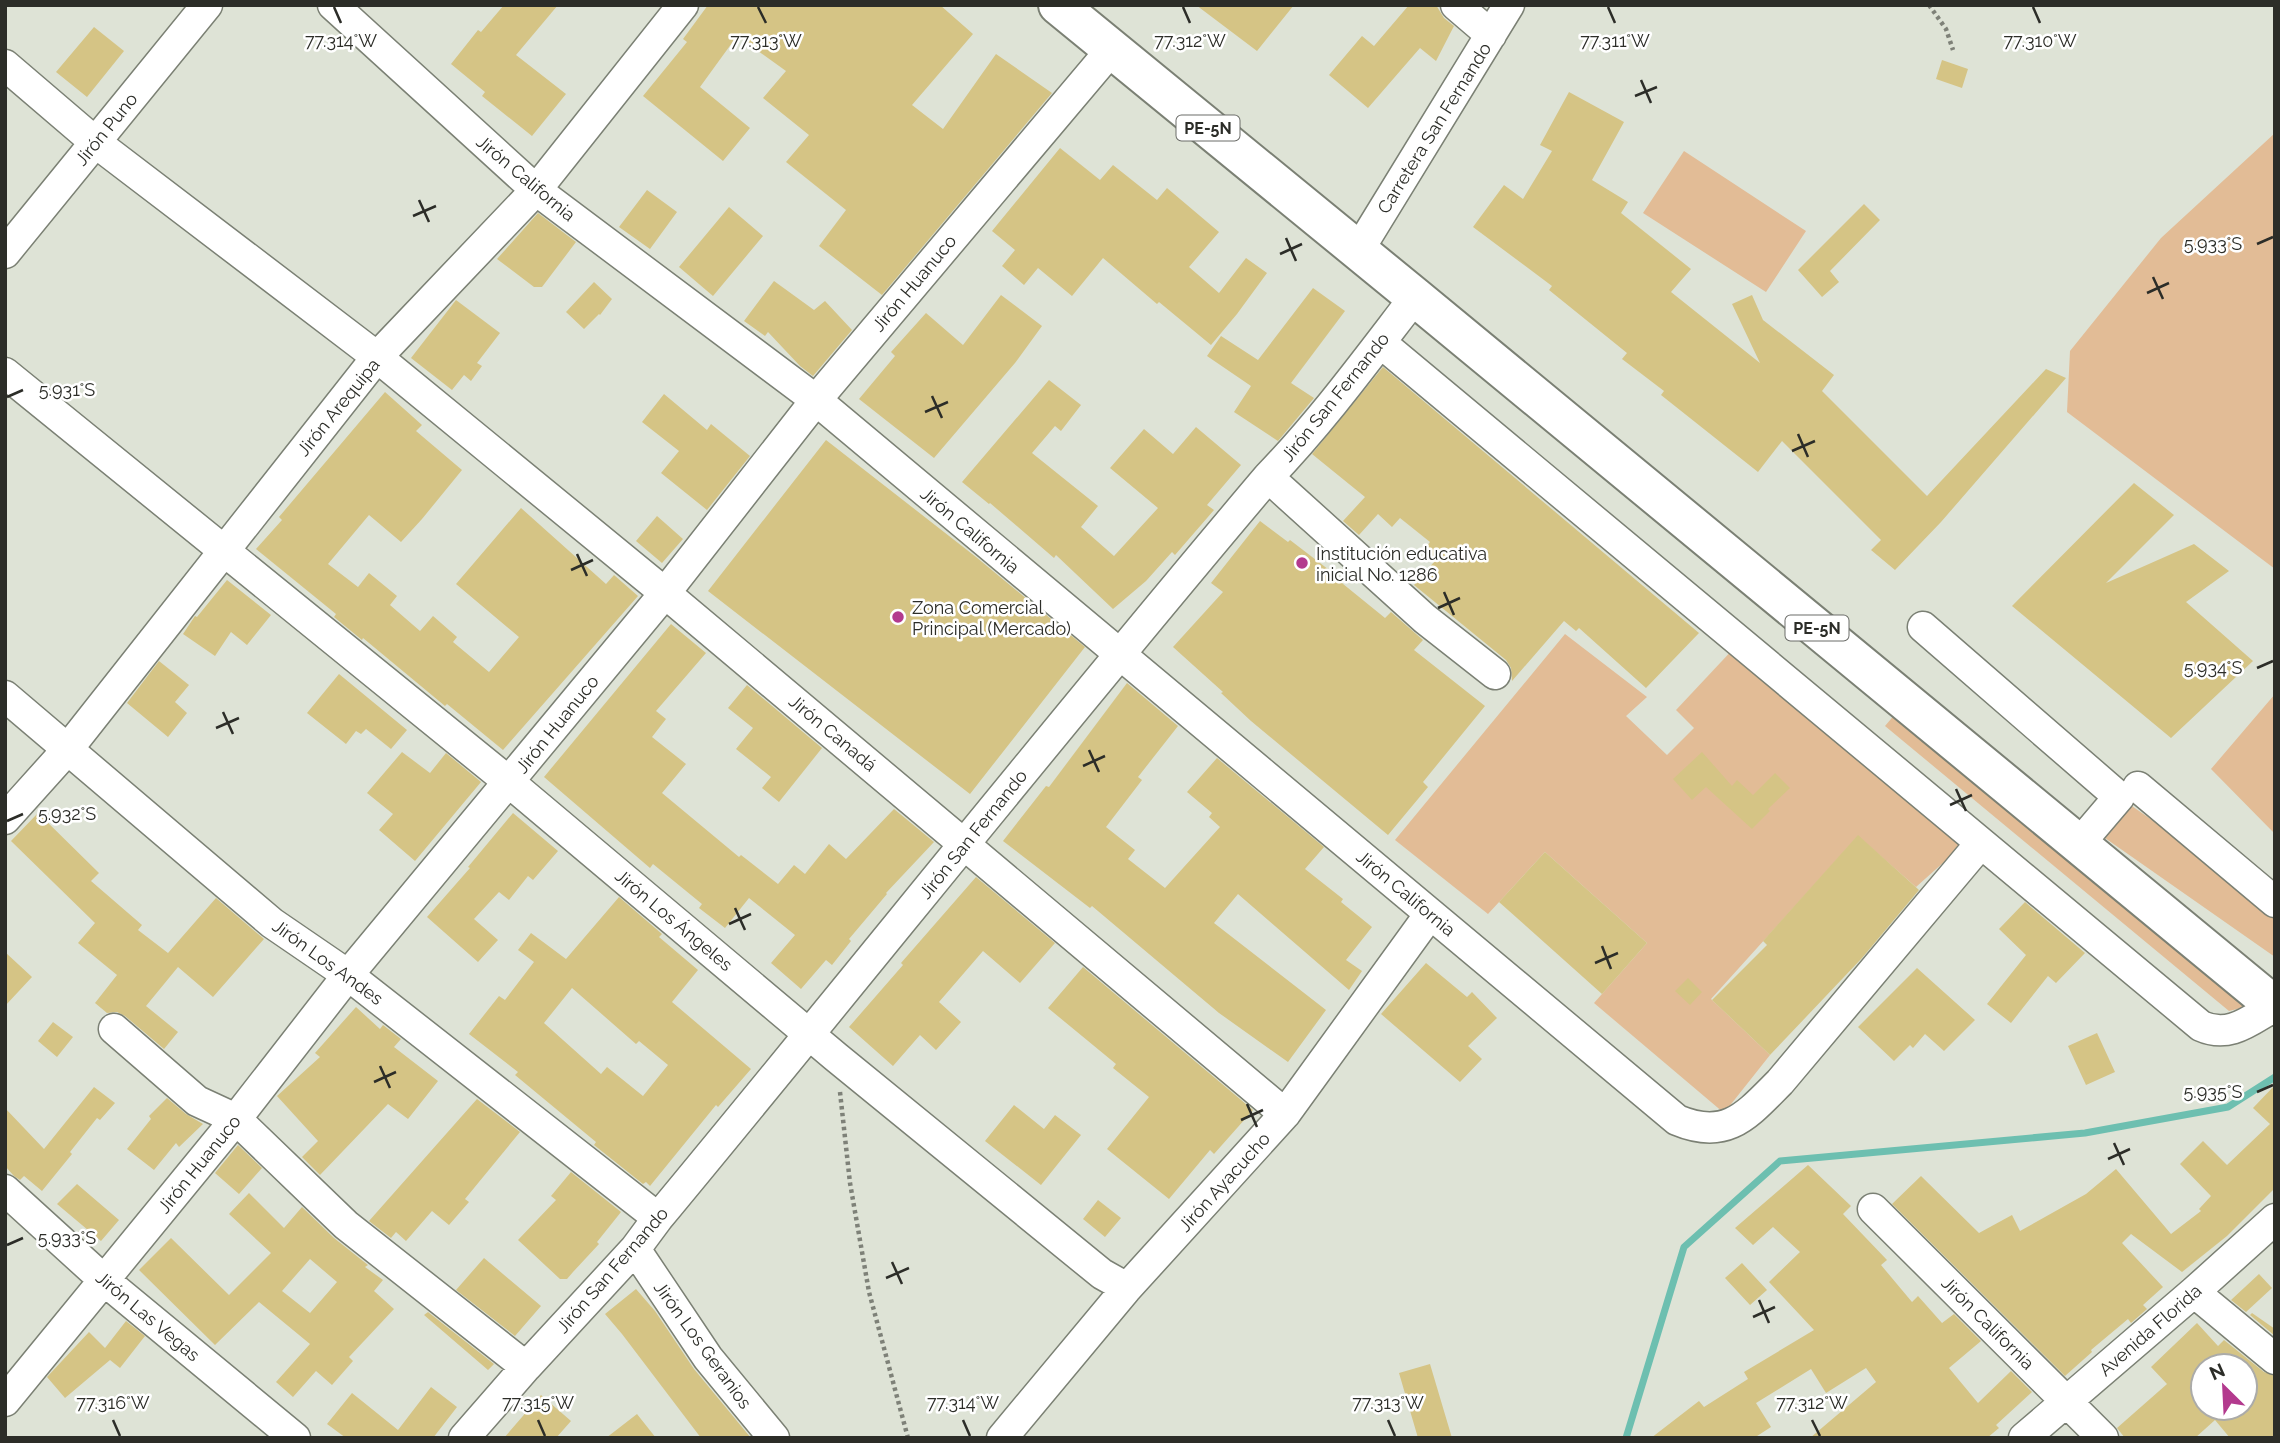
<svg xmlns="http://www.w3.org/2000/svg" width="2280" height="1443" font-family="Raleway,sans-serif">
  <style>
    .green { fill: #e2bc96 }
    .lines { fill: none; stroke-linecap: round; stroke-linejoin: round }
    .stream { stroke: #6dbfb0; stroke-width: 7 }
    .building { fill: #d5c485; fill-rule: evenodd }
    .minor-casing { stroke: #7b8074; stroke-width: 33 }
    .highway-casing { stroke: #7b8074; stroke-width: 42 }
    .path { stroke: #7e8178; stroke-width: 4.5; stroke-dasharray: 3.5 3.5; stroke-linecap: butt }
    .minor { stroke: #fff; stroke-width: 30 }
    .highway { stroke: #fff; stroke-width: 38 }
    .ticks { fill: none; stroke: #2c2d28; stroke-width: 2.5 }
    .poi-dot { fill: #b33a8e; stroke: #fff; stroke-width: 2.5 }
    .labels { text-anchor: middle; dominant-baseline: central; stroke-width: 5; stroke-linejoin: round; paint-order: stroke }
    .shield { fill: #fff; stroke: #6b6c68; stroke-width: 2 }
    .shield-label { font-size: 16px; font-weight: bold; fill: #2c2d28 }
    .street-label { font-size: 18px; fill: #2c2d28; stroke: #fff }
    .poi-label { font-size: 18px; fill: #2c2d28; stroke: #fff; text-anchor: start }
    .ticks-label { font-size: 18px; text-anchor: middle; fill: #2c2d28; stroke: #fff; stroke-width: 5; stroke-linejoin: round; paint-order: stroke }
  </style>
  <rect width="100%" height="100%" fill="#dee3d6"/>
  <path class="green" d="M2275 133V569L2067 412 2070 351 2161 238Z
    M1684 151 1806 231 1766 292 1643 213Z
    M1565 634 1647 697 1626 716 1667 755 1694 728 1676 710 1736 646 1963 845 1916 887 1858 836 1711 999 1770 1055 1724 1113 1594 1003 1647 943 1545 852 1488 914 1395 840Z
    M2275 694V834L2211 769Z
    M1896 713 2249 1006 2229 1011 1885 726Z
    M2119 797 2275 906V957L2095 831Z"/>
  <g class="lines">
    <path class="stream" d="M1626 1438 1684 1247 1780 1161 2085 1133 2228 1107 2275 1077"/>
  </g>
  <path class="building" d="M504 5H558L516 55 566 94 532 136 482 96 485 92 451 64 478 30 481 32Z
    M708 5H940L973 34 912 105 943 129 996 54 1052 93 882 295 819 246 846 210 786 162 809 135 763 98 786 71 737 36 700 87 750 128 723 161 643 96 687 42 683 39Z
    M1196 5H1294L1257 51Z
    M1409 5H1436L1444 18 1454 26 1436 61 1420 48 1368 108 1329 75 1362 36 1374 46Z
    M94 27 124 51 87 97 56 72Z
    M1942 60 1968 69 1962 88 1936 79Z
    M1569 92 1624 122 1592 180 1628 202 1621 213 1691 269 1671 292 1760 363 1732 304 1752 295 1763 320 1834 375 1822 391 1927 496 2046 369 2066 378 1941 522 1895 570 1871 550 1881 540 1782 441 1758 472 1661 395 1664 391 1622 359 1627 353 1549 290 1552 286 1473 227 1504 185 1523 199 1552 151 1540 145Z
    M1060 148 1100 180 1113 165 1157 200 1167 188 1219 232 1189 267 1219 293 1246 258 1267 273 1237 314 1211 345 1159 302 1157 304 1103 258 1072 296 1038 268 1024 285 1002 266 1015 250 992 231Z
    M647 190 677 212 650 249 619 227Z
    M1864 204 1880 220 1830 271 1839 282 1822 297 1798 270Z
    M729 207 763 236 713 296 679 267Z
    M538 213 576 242 542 287H534L497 259Z
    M774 281 814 310 825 301 852 330 813 376 800 366 768 332 765 336 744 321Z
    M594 282 612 299 600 315 599 314 584 329 566 312Z
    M1313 288 1345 311 1291 383 1314 398 1278 441 1234 412 1251 386 1207 356 1221 336 1258 360Z
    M1001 295 1042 326 1015 363 934 458 859 399 895 356 891 352 926 313 963 345Z
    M456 300 500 333 477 363 482 366 471 381 464 375 452 390 411 358Z
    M1383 367 1699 633 1646 688 1579 628 1576 631 1564 621 1512 681 1511 668 1506 660 1414 585 1434 562 1422 552 1430 542 1400 518 1392 527 1378 514 1359 535 1343 521 1365 497 1312 454Z
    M1049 380 1081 405 1061 431 1055 426 1032 453 1098 506 1081 527 1114 556 1158 508 1110 468 1144 429 1173 454 1196 427 1241 465 1207 505 1214 510 1175 555 1172 552 1146 581 1113 609 1056 555 1054 558 990 503 989 504 962 482Z
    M385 392 422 425 416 431 462 470 422 519 401 542 369 515 328 564 358 587 369 573 397 596 390 605 420 631 433 616 457 637 453 642 489 672 519 637 456 584 521 508 606 584 614 575 638 596 503 750 447 704 445 706 363 638 362 640 334 617 336 614 256 549 282 520 279 517Z
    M664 394 707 430 711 424 750 456 707 510 661 473 679 451 642 422Z
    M826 440 976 557 1085 647 970 794 708 591Z
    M2134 483 2174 515 2106 583 2194 544 2229 571 2186 602 2253 661 2171 738 2012 606Z
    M657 516 683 539 662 563 636 541Z
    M1260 521 1288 542 1290 540 1333 573 1332 575 1385 618 1391 612 1423 640 1414 650 1485 706 1423 782 1428 787 1388 835 1251 721 1221 693 1223 692 1173 647 1223 592 1211 583Z
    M227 580 271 615 247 645 231 632 215 656 183 634 195 616 197 617Z
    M671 624 706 653 656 711 666 719 652 737 686 764 662 793 739 857 741 855 778 884 794 865 805 874 829 844 846 859 894 809 934 842 886 893 887 894 849 939 851 941 832 965 826 960 801 989 771 963 795 935 749 898 725 928 699 908 702 904 653 864 650 868 544 777Z
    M159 661 189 685 175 702 187 713 168 737 127 703Z
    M339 674 407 730 391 749 366 729 361 734 356 731 346 744 307 713Z
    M1127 683 1178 726 1138 777 1142 780 1106 827 1135 850 1128 859 1165 888 1220 827 1209 817 1212 813 1187 792 1217 758 1324 847 1305 869 1343 899 1341 902 1372 927 1346 960 1362 971 1349 990 1238 894 1214 923 1326 1010 1288 1062 1219 1013 1092 906 1090 908 1003 841 1046 786 1049 787Z
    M747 685 822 748 779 802 762 788 771 777 736 749 753 728 728 708Z
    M402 752 430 773 446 753 481 782 415 861 379 830 393 814 367 793Z
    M1702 752 1732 786 1737 780 1753 795 1775 773 1790 788 1768 809 1770 811 1752 829 1706 787 1692 800 1673 779Z
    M38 813 99 873 91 881 142 925 138 930 168 953 216 898 264 939 213 997 178 967 146 1006 178 1032 164 1049 125 1016 117 1012 107 1013 95 1003 117 975 78 943 95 923 11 841Z
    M513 813 558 851 533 880 528 876 509 900 499 892 474 919 498 940 478 962 427 917 470 868 468 867Z
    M1858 835 1919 890 1862 958 1770 1055 1712 1000 1767 945 1763 941Z
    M1545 852 1647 943 1602 994 1499 902Z
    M976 877 1055 943 1020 983 983 951 939 1002 961 1022 936 1050 920 1035 893 1066 849 1027 903 965 901 963Z
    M619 897 662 934 659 937 698 970 672 1002 751 1069 718 1107 716 1105 650 1186 646 1182 643 1184 594 1145 596 1142 515 1075 518 1072 469 1034 499 996 505 1000 534 962 518 950 531 933 566 959ZM572 988 636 1044 639 1041 668 1065 643 1096 607 1067 601 1074 544 1023Z
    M2025 902 2085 953 2056 983 2048 976 2011 1023 1987 1004 2026 955 1999 929Z
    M5 952 32 977 5 1006Z
    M1426 963 1467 997 1472 992 1497 1018 1468 1046 1482 1059 1460 1082 1381 1014Z
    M1083 967 1253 1110 1214 1154 1210 1150 1169 1199 1107 1149 1149 1097 1113 1068 1116 1064 1048 1008Z
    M1917 968 1975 1020 1944 1051 1925 1034 1913 1048 1910 1045 1894 1061 1858 1027Z
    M1688 978 1702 992 1690 1005 1675 991Z
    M356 1007 380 1029 383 1025 401 1039 394 1047 438 1081 408 1119 388 1104 320 1175 302 1157 318 1141 277 1096 320 1057 315 1053Z
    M53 1022 73 1037 57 1057 38 1041Z
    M2097 1033 2115 1072 2086 1085 2068 1046Z
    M2275 1085V1188L2227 1236 2182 1272 2131 1234 2122 1243 2163 1287 2143 1305 2147 1309 2131 1323 2128 1319 2091 1350 2092 1352 2065 1376 1892 1204 1921 1176 1979 1233 2012 1215 2020 1231 2086 1194 2116 1169 2171 1234 2201 1211 2199 1209 2211 1196 2180 1164 2203 1141 2227 1165 2270 1124 2253 1108Z
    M94 1087 115 1103 100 1120 97 1118 70 1152 72 1154 42 1191 24 1176 20 1180 14 1176 5 1166V1108L44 1149Z
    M167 1098 186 1114 203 1124 179 1147 176 1143 154 1170 127 1149 151 1119 149 1116Z
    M477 1099 520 1132 465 1199 469 1202 449 1225 432 1211 406 1241 396 1232 391 1238 369 1221Z
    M1014 1105 1044 1129 1055 1115 1081 1135 1041 1185 985 1141Z
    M238 1145 262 1168 239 1194 215 1173Z
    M1808 1165 1851 1206 1843 1214 1887 1260 1881 1265 1912 1302 1918 1296 1942 1323 1954 1314 1981 1341 1949 1368 1978 1403 2011 1371 2032 1392 1996 1425 1999 1428 1987 1438H1810L1876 1382 1866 1368 1826 1393 1811 1369 1756 1403 1771 1427 1754 1438H1651L1699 1401 1704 1407 1748 1379 1744 1372 1814 1330 1769 1282 1800 1252 1773 1227 1753 1245 1735 1228Z
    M571 1172 621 1212 597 1242 599 1244 573 1272 567 1279H560L518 1240 556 1200 551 1196Z
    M77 1184 119 1220 101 1241 57 1204Z
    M249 1193 284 1228 302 1207 334 1238 368 1265 365 1267 383 1280 374 1291 394 1309 349 1357 353 1361 332 1385 316 1371 293 1397 276 1382 310 1344 259 1302 215 1345 139 1270 171 1238 229 1295 271 1253 229 1214ZM310 1259 337 1282 310 1313 282 1291Z
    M1098 1200 1121 1218 1105 1237 1083 1219Z
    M484 1258 541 1306 515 1336 456 1290Z
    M1742 1263 1767 1290 1750 1305 1725 1278Z
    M2259 1274 2272 1288 2246 1312 2231 1300Z
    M636 1289 655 1311 694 1369 751 1438H701L622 1334 605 1314Z
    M428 1312 494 1364 488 1370 424 1315Z
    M2252 1313 2275 1329V1336L2250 1315Z
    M126 1321 145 1336 120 1368 110 1360 65 1398 47 1377 89 1332 105 1348Z
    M2197 1323 2218 1346 2224 1340 2264 1372 2275 1376V1438H2230L2215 1420 2195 1438H2125L2117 1428 2167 1384 2151 1367ZM2203 1366H2245V1408H2203Z
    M1430 1364 1452 1438H1418L1399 1373Z
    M431 1387 457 1407 433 1438H346L327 1424 352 1393 398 1430Z
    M541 1395 571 1421 556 1438H504Z
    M637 1414 656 1438H606Z"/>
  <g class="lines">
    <defs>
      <path id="minor" d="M333 5 536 190 816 400 1677 1120C1727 1141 1747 1115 1780 1082L1981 843
        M1456 5 1491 35
        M5 65 95 142 377 357 665 593 1285 1114
        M1358 251 1509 5
        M5 253 207 5
        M1381 343 2201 1026C2230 1039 2250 1020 2275 1006
        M5 373 509 782 836 1057 1102 1274 1127 1288
        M1268 477 1425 619 1495 674
        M1923 627 2119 797 2079 844
        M5 696 272 923 348 975 658 1218
        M2138 787 2275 902
        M5 819 67 750 377 357 536 190 683 5
        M114 1029 197 1101 236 1119 346 1225 526 1367
        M5 1190 105 1281 295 1438
        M1873 1209 2103 1438
        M635 1249 708 1358 774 1438
        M2194 1292 2275 1359
        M5 1401 236 1119 348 975 665 593 816 400 1112 49
        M464 1438 526 1367 635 1249 658 1218C862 972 1061 721 1268 477 1322 421 1368 358 1415 297
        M1002 1438 1127 1288 1285 1114 1430 914
        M2024 1438 2194 1292 2275 1219"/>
      <path id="highway" d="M1058 5 1415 297 2275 1006"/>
    </defs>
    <use href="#minor" class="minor-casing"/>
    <use href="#highway" class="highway-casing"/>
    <path class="path" d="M1929 5 1946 29 1953 50
      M840 1092 850 1183 869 1292 908 1438"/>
    <use href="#minor" class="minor"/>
    <use href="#highway" class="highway"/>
  </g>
  <path class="ticks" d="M334 7 341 23M758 7 766 23M1183 7 1190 23M1608 7 1615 23M2033 7 2040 23M1641 80 1651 103M1635 96 1657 87M419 200 429 222M413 216 436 206M1286 238 1296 261M2257 244 2273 237M1280 254 1302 244M2153 277 2163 299M2147 293 2169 283M932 396 942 418M7 397 23 390M925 412 948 402M1798 434 1808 457M1792 451 1815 441M577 554 587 576M571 570 593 560M1444 592 1454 615M1438 608 1460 598M2257 668 2273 661M223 712 233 734M216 728 239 718M1089 750 1099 772M1083 766 1105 756M1956 789 1966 811M1950 805 1972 795M7 821 23 814M735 908 745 930M729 924 751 914M1602 946 1611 969M1595 963 1618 953M380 1066 390 1088M374 1082 396 1072M2257 1092 2273 1085M1247 1104 1257 1127M1241 1120 1263 1110M2114 1143 2124 1165M2108 1159 2130 1149M7 1245 23 1238M892 1262 902 1284M886 1278 909 1268M1759 1300 1769 1323M1753 1317 1775 1307M113 1420 120 1436M538 1420 545 1436M963 1420 970 1436M1388 1420 1395 1436M1812 1420 1820 1436"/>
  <g class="poi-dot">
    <circle cx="1302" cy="563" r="7"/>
    <circle cx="898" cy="617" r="7"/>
  </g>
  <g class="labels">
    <g class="shield">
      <rect x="1176.5" y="115.5" width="63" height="25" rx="5"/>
      <rect x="1785.5" y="615.5" width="63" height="25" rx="5"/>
    </g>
    <g class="shield-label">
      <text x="1208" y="128">PE-5N</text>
      <text x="1817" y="628">PE-5N</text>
    </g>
    <g class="street-label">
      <text transform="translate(1434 128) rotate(-58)">Carretera San Fernando</text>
      <text transform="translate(106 129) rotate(-51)">Jirón Puno</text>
      <text transform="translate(526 178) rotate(40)">Jirón California</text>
      <text transform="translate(914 283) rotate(-50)">Jirón Huanuco</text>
      <text transform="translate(1335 397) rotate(-51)">Jirón San Fernando</text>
      <text transform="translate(338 407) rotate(-51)">Jirón Arequipa</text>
      <text transform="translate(970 530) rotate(40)">Jirón California</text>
      <text transform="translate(557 724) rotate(-51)">Jirón Huanuco</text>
      <text transform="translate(833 733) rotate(40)">Jirón Canadá</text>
      <text transform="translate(973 834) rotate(-51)">Jirón San Fernando</text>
      <text transform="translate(1406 893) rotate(40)">Jirón California</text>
      <text transform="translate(674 920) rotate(40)">Jirón Los Ángeles</text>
      <text transform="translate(328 962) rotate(36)">Jirón Los Andes</text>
      <text transform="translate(199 1164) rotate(-51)">Jirón Huanuco</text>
      <text transform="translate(1224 1182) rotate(-48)">Jirón Ayacucho</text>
      <text transform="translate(612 1270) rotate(-49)">Jirón San Fernando</text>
      <text transform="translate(148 1316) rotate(40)">Jirón Las Vegas</text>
      <text transform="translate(1988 1323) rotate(45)">Jirón California</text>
      <text transform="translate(2150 1330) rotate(-41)">Avenida Florida</text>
      <text transform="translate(703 1345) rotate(54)">Jirón Los Geranios</text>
    </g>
    <g class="poi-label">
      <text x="1316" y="553">Institución educativa<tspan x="1316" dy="21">inicial No. 1286</tspan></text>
      <text x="912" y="607">Zona Comercial<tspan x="912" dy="21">Principal (Mercado)</tspan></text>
    </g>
  </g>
  <g class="ticks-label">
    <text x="341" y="47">77.314°W</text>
    <text x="766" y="47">77.313°W</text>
    <text x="1615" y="47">77.311°W</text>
    <text x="1190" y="47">77.312°W</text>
    <text x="2040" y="47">77.310°W</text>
    <text x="2213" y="250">5.933°S</text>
    <text x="67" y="396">5.931°S</text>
    <text x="2213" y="674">5.934°S</text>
    <text x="67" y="820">5.932°S</text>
    <text x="2213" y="1098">5.935°S</text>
    <text x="67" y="1244">5.933°S</text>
    <text x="113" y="1409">77.316°W</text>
    <text x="538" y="1409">77.315°W</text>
    <text x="963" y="1409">77.314°W</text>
    <text x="1388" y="1409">77.313°W</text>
    <text x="1812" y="1409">77.312°W</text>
  </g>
  <rect width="2280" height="1443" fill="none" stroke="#2c2d28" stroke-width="14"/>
  <g transform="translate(2224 1387) rotate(336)"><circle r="33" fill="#ffffff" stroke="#ababa9" stroke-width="2"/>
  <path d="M0-5L12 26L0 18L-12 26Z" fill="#b33a8e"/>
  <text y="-10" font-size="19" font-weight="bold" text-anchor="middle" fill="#2c2d28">N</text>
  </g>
</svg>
